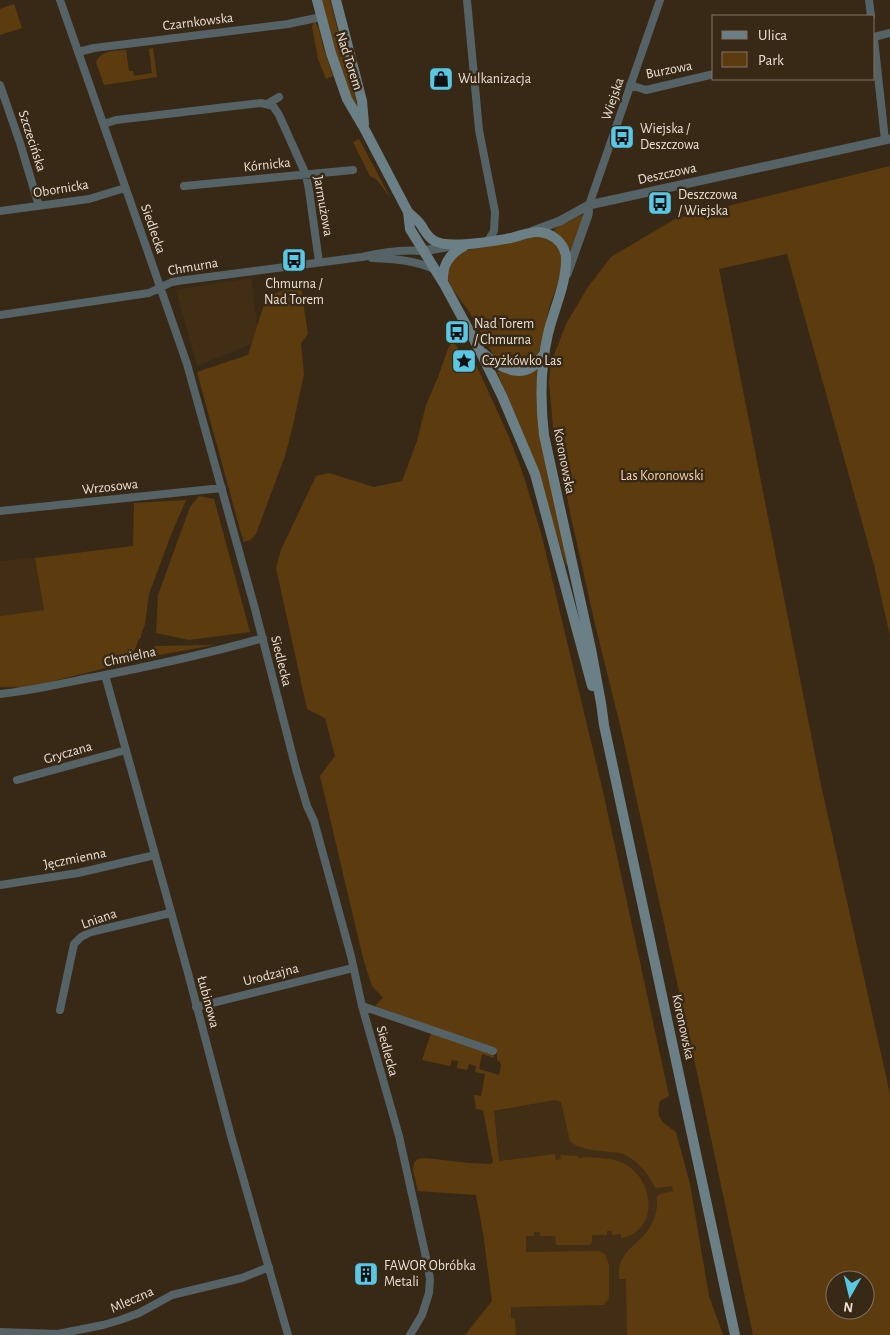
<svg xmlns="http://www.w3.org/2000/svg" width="890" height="1335" font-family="'Alegreya Sans',sans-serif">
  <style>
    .built { fill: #422e15 }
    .green { fill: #5c3c0e; fill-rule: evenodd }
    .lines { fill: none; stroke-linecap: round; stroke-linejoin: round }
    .minor { stroke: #556266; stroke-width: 8 }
    .tertiary { stroke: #556266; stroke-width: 9 }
    .secondary { stroke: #6b8086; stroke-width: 10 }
    .labels { text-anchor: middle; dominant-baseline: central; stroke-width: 5; stroke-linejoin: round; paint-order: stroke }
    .street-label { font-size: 14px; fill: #ebe0d5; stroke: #382916 }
    .poi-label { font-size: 14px; fill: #ebe0d5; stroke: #382916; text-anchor: start }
    .park-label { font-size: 14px; fill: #f7d6b0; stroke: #382916 }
  </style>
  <rect width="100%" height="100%" fill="#382916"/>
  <path class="built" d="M251 278 259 341 197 366 176 290Z
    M35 558 44 610 0 616V561Z
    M555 1100 561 1102 620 1153 632 1158 646 1171 650 1177 672 1185 675 1200 645 1335H465L492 1301 483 1233 470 1165 497 1164 493 1112Z"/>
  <path class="green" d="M322 0H330L358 108C352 100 349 90 345 80 336 54 329 27 322 0Z
    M14 4 22 28 0 35V9Z
    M313 23H316L319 29 323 46 333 76 326 79 318 59 312 27Z
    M153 48 157 77 104 85 96 62C101 50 115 51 126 50L129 71H133L134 76 152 73 149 49Z
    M359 139 389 195V196L377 180 370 176 353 142Z
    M890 166V636L874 565 787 254 719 269 821 785 890 1094V1335H753L696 1068 621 729 595 624 571 517 553 427 549 382 551 363 566 324 588 287 611 257 675 219ZM835 1280H865V1310H835Z
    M580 216 582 215 584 217 571 249 570 250 553 231 556 228Z
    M530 236C534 236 538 235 542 236 550 238 559 245 561 253 567 269 553 293 549 309 543 330 545 366 516 366 507 366 498 360 493 354L468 310 452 289 448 279V272L453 259 466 250 492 246Z
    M300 282 308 334 301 343 304 374 293 425 285 456 256 534 250 540 244 542 239 526 197 372 248 355 266 298Z
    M453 340 466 363 474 360 509 437 523 474 541 533 604 796 669 1096 660 1101C655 1119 663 1123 676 1132L690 1184 709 1296 723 1335H627L626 1279H619C617 1250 638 1247 650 1227 654 1220 657 1212 657 1204 657 1202 656 1199 657 1196L661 1194 673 1191 672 1186 657 1188 655 1187C647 1172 637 1159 620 1153 606 1151 579 1151 570 1141L561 1102 555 1100 494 1111 499 1161 555 1154 556 1160 561 1159 560 1155 578 1156V1158H582L583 1157C597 1158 616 1157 628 1166 655 1183 658 1232 621 1238V1234L612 1235V1231H607V1235H592V1242L590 1245H556L555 1236H540V1232H534V1236H526V1252L598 1251 605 1254 609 1265V1298L604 1305 511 1307V1318L515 1319 516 1335H465L492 1301 483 1233 476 1195 418 1191 413 1170 414 1163 418 1159 425 1158 469 1163 491 1164 493 1162 483 1110 476 1109 474 1095 481 1096 485 1074 475 1072 476 1066 469 1064 467 1070 457 1068 458 1061 452 1060 450 1066 422 1060 431 1033 493 1052 494 1058 482 1054 479 1069 499 1075 501 1066 500 1062 497 1060V1051L375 1006 383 998 372 986 363 958 320 776 335 756 325 718 307 709 276 568 281 550 316 476 329 473 374 487 402 481 417 441 426 405 438 377 448 349Z
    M537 368 567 564 566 566 532 455 497 372 498 371 509 374Z
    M199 496 214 499 250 632 189 640 156 633 158 595 190 507Z
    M186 500 171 535 149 594 145 624 141 635V638L139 639 133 654 118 664 94 671 29 687H0V616L44 610 35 558 133 546 134 503Z
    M214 645 154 656 147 653 155 646Z"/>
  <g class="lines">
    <path class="minor" d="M60 0 187 364 255 609 296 769 307 806 314 821 351 956 362 1006 399 1136 427 1262 430 1279 429 1293 422 1315 410 1335
      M467 0 479 130 495 212 494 231 488 241
      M869 0 871 16
      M874 37 890 33
      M874 39 885 140
      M78 52 94 48 288 24 321 17
      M0 85 20 143 39 206
      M630 85 646 90 714 74
      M267 104 279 97
      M104 124 116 120 261 103 273 106 279 115 306 175 309 190 319 262
      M184 186 353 170
      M589 205 660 0
      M0 211 89 199 125 188
      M372 258C394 259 414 260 434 269
      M0 315 149 293 172 282 178 281 362 257C382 252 403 249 423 251
      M0 511 222 488
      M105 675 188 973 231 1136 288 1335
      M0 694C32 691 63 683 95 677 151 666 207 654 263 638
      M17 780 126 750
      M0 885 78 873 155 855
      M362 1006 493 1051
      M196 1007 353 968
      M60 1010 74 944 81 937 91 932 170 913
      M0 1332 58 1334 103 1325 120 1320 139 1313 172 1295 242 1278 269 1267"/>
    <path class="tertiary" d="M533 231 560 221 589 205 890 139
      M423 251 451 246
      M567 274 588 215 589 205"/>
    <path class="secondary" d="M317 0 331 53 347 99 364 128 408 212 410 229 444 284 479 349 502 396 535 474 592 686
      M336 0 362 101 364 124
      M408 212C412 216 418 220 421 225 425 231 427 236 433 240 447 250 493 241 511 238 523 235 535 229 548 234 557 238 565 246 566 257 567 283 554 308 548 334 540 368 540 401 544 435L591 649 601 703 604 725 621 805 735 1335
      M443 282C442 265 449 254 464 246
      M483 353C502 370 526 382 543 355"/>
  </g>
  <defs>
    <symbol id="shop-square" viewBox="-11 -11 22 22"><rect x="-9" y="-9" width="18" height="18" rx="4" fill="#59c8e5" stroke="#382916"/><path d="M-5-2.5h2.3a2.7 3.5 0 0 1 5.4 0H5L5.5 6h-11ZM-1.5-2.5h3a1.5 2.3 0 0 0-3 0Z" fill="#111"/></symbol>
    <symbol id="bus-square" viewBox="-11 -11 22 22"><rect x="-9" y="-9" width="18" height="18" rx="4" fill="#59c8e5" stroke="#382916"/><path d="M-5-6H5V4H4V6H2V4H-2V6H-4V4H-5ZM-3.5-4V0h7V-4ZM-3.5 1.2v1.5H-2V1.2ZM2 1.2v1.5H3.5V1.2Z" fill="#111"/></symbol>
    <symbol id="sight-square" viewBox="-11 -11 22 22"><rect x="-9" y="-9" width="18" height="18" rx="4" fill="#59c8e5" stroke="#382916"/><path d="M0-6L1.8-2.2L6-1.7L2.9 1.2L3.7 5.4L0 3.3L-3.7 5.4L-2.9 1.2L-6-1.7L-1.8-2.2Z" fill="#111"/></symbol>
    <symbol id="building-square" viewBox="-11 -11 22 22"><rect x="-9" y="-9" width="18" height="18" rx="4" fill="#59c8e5" stroke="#382916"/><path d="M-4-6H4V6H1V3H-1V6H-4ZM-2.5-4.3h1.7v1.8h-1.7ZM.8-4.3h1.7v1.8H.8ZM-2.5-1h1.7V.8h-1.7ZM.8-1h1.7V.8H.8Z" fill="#111"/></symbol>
  </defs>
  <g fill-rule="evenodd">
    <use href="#shop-square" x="427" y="65" width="28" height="28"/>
    <use href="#bus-square" x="608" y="123" width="28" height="28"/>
    <use href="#bus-square" x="646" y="189" width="28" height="28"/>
    <use href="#bus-square" x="280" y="246" width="28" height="28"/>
    <use href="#bus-square" x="443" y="318" width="28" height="28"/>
    <use href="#sight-square" x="450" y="347" width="28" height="28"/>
    <use href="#building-square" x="352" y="1260" width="28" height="28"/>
  </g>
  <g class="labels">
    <g class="street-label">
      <text transform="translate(198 22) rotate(-7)">Czarnkowska</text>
      <text transform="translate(349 61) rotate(72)">Nad Torem</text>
      <text transform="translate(669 70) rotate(-11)">Burzowa</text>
      <text transform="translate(613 99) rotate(-71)">Wiejska</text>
      <text transform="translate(32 141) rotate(72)">Szczecińska</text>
      <text transform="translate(267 165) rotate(-6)">Kórnicka</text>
      <text transform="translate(667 174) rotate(-12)">Deszczowa</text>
      <text transform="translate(61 189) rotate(-9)">Obornicka</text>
      <text transform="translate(323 206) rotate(80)">Jarmużowa</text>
      <text transform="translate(153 229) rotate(71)">Siedlecka</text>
      <text transform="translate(193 267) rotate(-10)">Chmurna</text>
      <text transform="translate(564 461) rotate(79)">Koronowska</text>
      <text transform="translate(110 487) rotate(-6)">Wrzosowa</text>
      <text transform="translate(130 657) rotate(-12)">Chmielna</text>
      <text transform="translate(281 661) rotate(76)">Siedlecka</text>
      <text transform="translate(68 753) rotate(-16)">Gryczana</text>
      <text transform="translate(75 859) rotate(-11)">Jęczmienna</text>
      <text transform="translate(99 919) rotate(-19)">Lniana</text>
      <text transform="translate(271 975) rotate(-14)">Urodzajna</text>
      <text transform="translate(208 1002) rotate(75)">Łubinowa</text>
      <text transform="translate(683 1027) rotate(78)">Koronowska</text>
      <text transform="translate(387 1051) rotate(75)">Siedlecka</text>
      <text transform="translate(132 1300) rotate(-24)">Mleczna</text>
    </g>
    <g class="poi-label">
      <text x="458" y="79">Wulkanizacja</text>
      <text x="640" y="129">Wiejska /<tspan x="640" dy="16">Deszczowa</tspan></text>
      <text x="678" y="195">Deszczowa<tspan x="678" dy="16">/ Wiejska</tspan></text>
      <text x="294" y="284" text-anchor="middle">Chmurna /<tspan x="294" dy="16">Nad Torem</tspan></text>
      <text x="474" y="324">Nad Torem<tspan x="474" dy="16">/ Chmurna</tspan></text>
      <text x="482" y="361">Czyżkówko Las</text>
      <text x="384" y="1266">FAWOR Obróbka<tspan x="384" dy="16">Metali</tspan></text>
    </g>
    <g class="park-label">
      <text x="662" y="476">Las Koronowski</text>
    </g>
  </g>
  <rect x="712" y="15" width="162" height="65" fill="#382916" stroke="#807262"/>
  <rect x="722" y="31" width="25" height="8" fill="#6b8086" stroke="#807262"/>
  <text x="758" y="40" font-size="15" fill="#ebe0d5">Ulica</text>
  <rect x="722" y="52" width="25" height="15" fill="#5c3c0e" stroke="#807262"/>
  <text x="758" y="65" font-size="15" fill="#ebe0d5">Park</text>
  <g transform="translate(850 1295) rotate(188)"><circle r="24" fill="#382916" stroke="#807262"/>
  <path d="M0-4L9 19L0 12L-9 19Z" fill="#59c8e5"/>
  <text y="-8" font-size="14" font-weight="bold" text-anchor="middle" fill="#ebe0d5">N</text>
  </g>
</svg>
